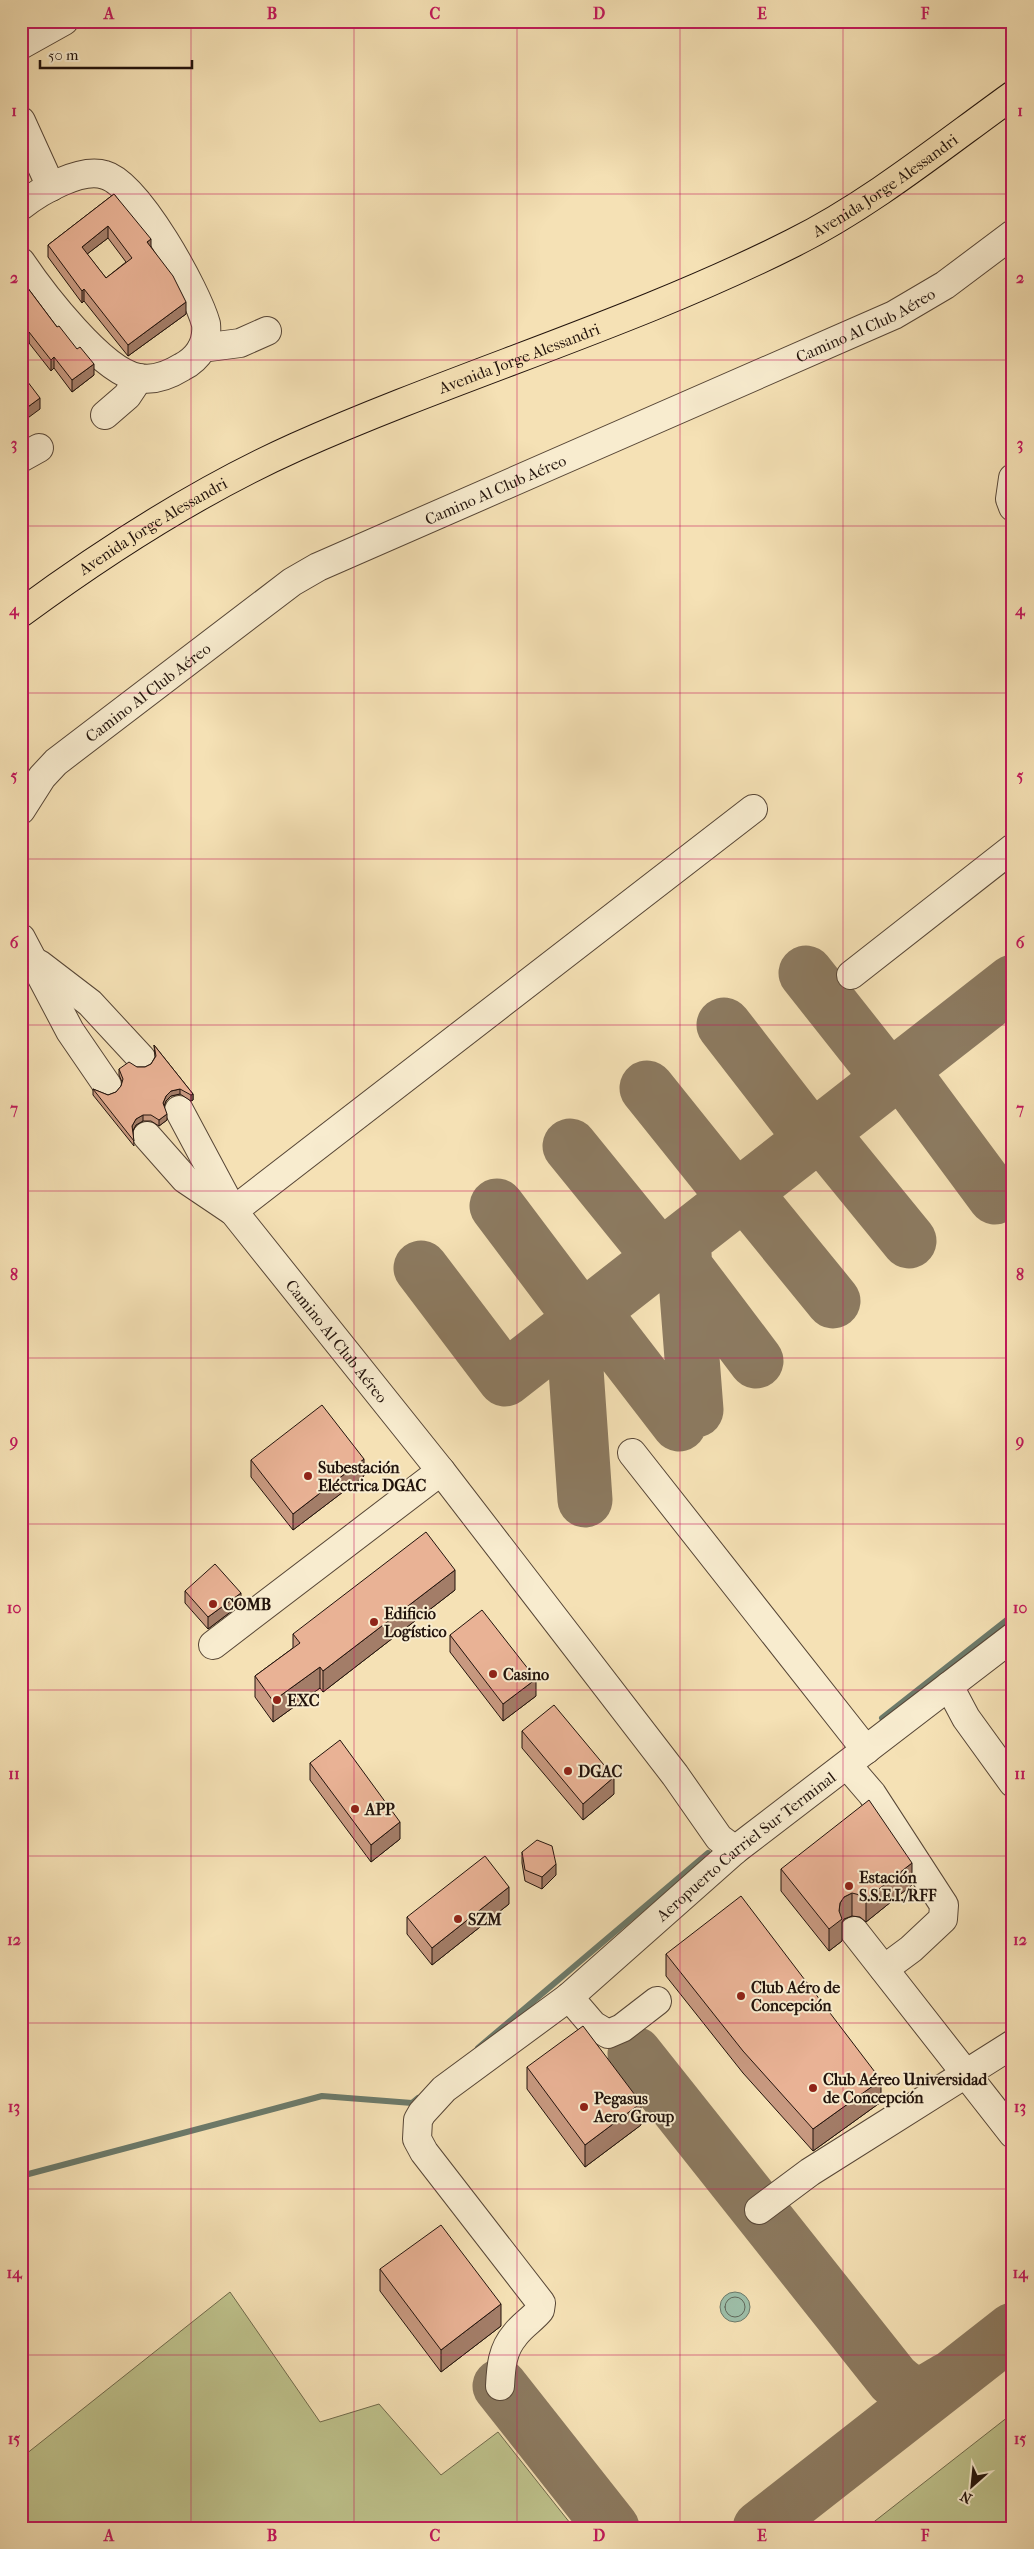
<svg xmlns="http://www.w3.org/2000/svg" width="1034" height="2549" font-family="'IM FELL French Canon',serif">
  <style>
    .green { fill: #bec28c; stroke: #706a4c }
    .water { fill: #9dbea8; stroke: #6c7a6a }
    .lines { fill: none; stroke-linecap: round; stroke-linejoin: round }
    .shore { stroke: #60685a; stroke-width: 1 }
    .stream { stroke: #6c7a6a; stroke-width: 6 }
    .taxiway { stroke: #8c7a60; stroke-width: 55 }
    .minor-casing { stroke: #574636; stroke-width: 30 }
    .highway-casing { stroke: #22130c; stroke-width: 30 }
    .minor { stroke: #f8eccf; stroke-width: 28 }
    .highway { stroke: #f5e1b5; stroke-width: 28 }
    .wall { fill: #c89980; stroke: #22130c; fill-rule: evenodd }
    .shaded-wall { fill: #a37d68; stroke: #22130c }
    .building { fill: #e9b295; stroke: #22130c; fill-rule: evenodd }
    .grid { fill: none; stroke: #c2185b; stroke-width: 1; stroke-opacity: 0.55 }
    .poi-dot { fill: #8f2418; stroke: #f8eccf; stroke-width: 2 }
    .labels { text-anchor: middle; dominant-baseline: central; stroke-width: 4; stroke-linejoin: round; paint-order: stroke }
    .street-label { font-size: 16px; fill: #22130c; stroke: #f8eccf }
    .poi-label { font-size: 16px; font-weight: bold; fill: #22130c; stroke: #f8eccf; text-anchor: start }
    .neatline { fill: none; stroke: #c2185b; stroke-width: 2 }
    .grid-label { font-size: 16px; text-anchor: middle; font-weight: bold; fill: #c2185b }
  </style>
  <rect width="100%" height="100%" fill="#f5e1b5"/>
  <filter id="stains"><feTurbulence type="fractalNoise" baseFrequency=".004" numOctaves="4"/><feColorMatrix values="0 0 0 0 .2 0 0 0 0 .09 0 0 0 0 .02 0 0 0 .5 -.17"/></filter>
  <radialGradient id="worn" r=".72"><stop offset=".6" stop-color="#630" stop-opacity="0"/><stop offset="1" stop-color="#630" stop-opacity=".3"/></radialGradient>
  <path class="green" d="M230 2292 320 2422 379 2404 441 2475 498 2432 574 2528H21V2458Z
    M1013 2413V2528H866Z"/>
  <path class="water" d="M720 2307a15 15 0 1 1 30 0a15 15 0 1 1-30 0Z"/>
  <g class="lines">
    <path class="shore" d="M725 2307a10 10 0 1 1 20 0a10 10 0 1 1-20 0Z"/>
    <path class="stream" d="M882 1718 1013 1615
      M478 2048 708 1853
      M21 2176 322 2096 412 2103 418 2098"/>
    <path class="taxiway" d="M806 973 889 1078
      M724 1025 813 1140
      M901 1070 995 1197
      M647 1088 736 1199
      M820 1132 909 1241
      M570 1146 661 1258
      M745 1193 833 1301
      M497 1206 582 1319
      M683 1241 696 1410
      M682 1263 756 1361
      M421 1268 505 1379 1013 982
      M592 1311 679 1424
      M573 1326 585 1500
      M635 2054 893 2379C917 2401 922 2395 947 2380
      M500 2386 612 2528
      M760 2528 1013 2330"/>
    <defs>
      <g id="minor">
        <path d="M21 45 64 21"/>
        <path d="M21 121 51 187"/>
        <path d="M21 206C40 191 81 167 105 175 138 184 197 291 206 324 208 344 199 358 182 367 169 375 154 381 139 378 102 372 42 293 21 262"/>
        <path d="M202 348 240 343 267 331"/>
        <path d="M105 415 127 396 139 378"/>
        <path d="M21 458 39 448"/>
        <path d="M1013 478 1010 499 1013 507"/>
        <path id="s1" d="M21 810 42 777 56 762 292 582 318 567 894 315 945 285 1013 234"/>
        <path d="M21 938 70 1031 107 1085"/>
        <path d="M39 964 90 1003 141 1058"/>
        <path d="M851 975 1013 848"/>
        <path id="s2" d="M179 1110 233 1211 441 1471"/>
        <path d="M147 1136 185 1179 231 1210"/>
        <path d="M233 1211 753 809"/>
        <path d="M632 1453 866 1750"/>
        <path d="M213 1645 441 1471 675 1775 719 1838 735 1850"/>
        <path d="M949 1686 966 1718 1013 1783"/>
        <path d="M847 1765 872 1794 944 1905 943 1919 911 1949 884 1969"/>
        <path d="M854 1931 1013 2134"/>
        <path d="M569 1997 593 2025 608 2034 622 2028 657 2001"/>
        <path d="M759 2210 810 2172 1013 2044"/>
        <path id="s3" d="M500 2386C501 2367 502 2350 515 2335 522 2325 533 2319 540 2310L541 2303 424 2152 417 2139 418 2120 422 2113 444 2089 569 1997 735 1850 1013 1637"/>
      </g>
      <g id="highway">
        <path id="s4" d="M21 613C108 549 198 491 296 447 460 374 632 324 793 243 871 204 942 146 1013 95"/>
      </g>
    </defs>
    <use href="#minor" class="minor-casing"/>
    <use href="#highway" class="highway-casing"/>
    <use href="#minor" class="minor"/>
    <use href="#highway" class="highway"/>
  </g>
  <path class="wall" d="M114 194 151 248 186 314 128 356 84 301 82 303 48 257V245ZM108 238 126 262 106 278 87 254Z
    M21 279 57 327 94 375 72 392 54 368 51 371 29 343Z
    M154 1045 193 1094V1100L191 1101 180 1094 171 1096 166 1101 164 1106 167 1120 159 1126 151 1121H143L136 1125 133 1131 134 1146 93 1095V1089L108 1095 116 1092 121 1086 122 1082 119 1075V1069L137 1067H145L151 1064 155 1057Z
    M251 1460 364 1476 293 1530 251 1477Z
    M455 1590 323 1692 320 1688 273 1722 255 1697V1676L293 1648V1634Z
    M185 1591 241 1604 208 1629 185 1603Z
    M450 1635 536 1696 503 1721 450 1652Z
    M1013 1720V1756L1006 1746V1725Z
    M522 1731 614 1794 583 1820 522 1748Z
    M310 1763 400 1839 371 1862 310 1780Z
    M522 1852 556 1875 542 1889 525 1881 522 1863Z
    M781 1869 912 1885 866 1922 860 1917 852 1916 844 1919 842 1922V1941L829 1951 781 1891Z
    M509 1904 432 1965 407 1934V1917Z
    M666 1954 881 2102 813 2151 743 2073 666 1976Z
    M527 2067 641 2125 585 2167 527 2089Z
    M380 2269 501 2326 441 2372 380 2291Z"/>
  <path class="shaded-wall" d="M27 171V182L21 184V173Z
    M108 226V238L82 258V247Z
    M151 239V250L147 242Z
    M84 289V301L82 303V291Z
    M186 302V314L128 356V345Z
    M29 332V343L21 349V338Z
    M54 357V368L51 371V360Z
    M94 364V375L72 392V380Z
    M40 398V409L21 423V412Z
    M180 1089V1094L171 1096 166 1101 163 1109V1103L166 1096 171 1091Z
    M193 1094V1100L191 1101V1095Z
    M167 1114V1120L159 1126V1120Z
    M143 1115V1121L136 1125 132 1132V1126L136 1119Z
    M364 1459V1476L293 1530V1514Z
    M455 1570V1590L323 1692V1671Z
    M241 1593V1604L208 1629V1617Z
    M320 1667V1688L273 1722V1701Z
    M536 1679V1696L503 1721V1704Z
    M614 1777V1794L583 1820V1804Z
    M400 1822V1839L371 1862V1845Z
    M912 1863V1885L866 1922V1899Z
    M556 1864V1875L542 1889V1877Z
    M509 1887V1904L432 1965V1948Z
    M852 1893V1916L844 1919 842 1922V1941L829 1951V1929L839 1911 840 1903 844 1897Z
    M881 2080V2102L813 2151V2129Z
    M641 2103V2125L585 2167V2145Z
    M501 2304V2326L441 2372V2350Z"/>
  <path class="building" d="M21 155 27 171 21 173Z
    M114 194 151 239 147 242 173 276 186 302 128 345 84 289 82 291 48 245ZM108 226 132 258 106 278 82 247Z
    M21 279 57 327 59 326 77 349 80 347 94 364 72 380 54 357 51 360 29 332 21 338Z
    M21 373 40 398 21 412Z
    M154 1045 193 1094 191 1095 180 1089 171 1091 166 1096 163 1103 167 1114 159 1120 151 1115H143L136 1119 132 1126 134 1141 93 1089 108 1095 116 1092 121 1086 123 1079 119 1069 129 1062 137 1067H145L151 1064 156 1056Z
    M322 1405 364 1459 293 1514 251 1460Z
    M426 1532 455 1570 323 1671 320 1667 273 1701 255 1676 300 1643 293 1634Z
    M215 1564 241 1593 208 1617 185 1591Z
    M482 1610 536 1679 503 1704 450 1635Z
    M554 1705 614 1777 583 1804 522 1731Z
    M1013 1720V1735L1006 1725Z
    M340 1740 400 1822 371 1845 310 1763Z
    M869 1800 912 1863 866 1899 860 1895 852 1893 844 1897 840 1903 839 1911 842 1919 829 1929 781 1869Z
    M537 1840 552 1846 556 1864 542 1877 525 1870 522 1852Z
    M485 1856 509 1887 432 1948 407 1917Z
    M741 1896 881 2080 813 2129 743 2051 666 1954Z
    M583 2026 641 2103 585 2145 527 2067Z
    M441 2225 501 2304 441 2350 380 2269Z"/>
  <path class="grid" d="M191 21V2528M354 21V2528M517 21V2528M680 21V2528M843 21V2528M21 194H1013M21 360H1013M21 526H1013M21 693H1013M21 859H1013M21 1025H1013M21 1191H1013M21 1358H1013M21 1524H1013M21 1690H1013M21 1856H1013M21 2023H1013M21 2189H1013M21 2355H1013"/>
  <g class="poi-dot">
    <circle cx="308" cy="1476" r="5"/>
    <circle cx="213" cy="1604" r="5"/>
    <circle cx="374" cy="1622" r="5"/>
    <circle cx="493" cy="1674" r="5"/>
    <circle cx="277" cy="1700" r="5"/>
    <circle cx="568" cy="1771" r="5"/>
    <circle cx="355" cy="1809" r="5"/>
    <circle cx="849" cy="1886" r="5"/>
    <circle cx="458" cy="1919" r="5"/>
    <circle cx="741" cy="1996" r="5"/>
    <circle cx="813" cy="2088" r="5"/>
    <circle cx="584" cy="2107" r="5"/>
  </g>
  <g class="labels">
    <g class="street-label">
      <text stroke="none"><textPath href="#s4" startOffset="968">Avenida Jorge Alessandri</textPath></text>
      <text stroke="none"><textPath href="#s1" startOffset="985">Camino Al Club Aéreo</textPath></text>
      <text stroke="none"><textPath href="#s4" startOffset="562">Avenida Jorge Alessandri</textPath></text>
      <text stroke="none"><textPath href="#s1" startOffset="580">Camino Al Club Aéreo</textPath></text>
      <text stroke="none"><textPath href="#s4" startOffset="158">Avenida Jorge Alessandri</textPath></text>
      <text stroke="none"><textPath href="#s1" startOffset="175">Camino Al Club Aéreo</textPath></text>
      <text stroke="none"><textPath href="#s2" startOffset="281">Camino Al Club Aéreo</textPath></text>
      <text stroke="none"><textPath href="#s3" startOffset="750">Aeropuerto Carriel Sur Terminal</textPath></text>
    </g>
    <g class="poi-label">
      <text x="318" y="1467">Subestación<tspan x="318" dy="18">Eléctrica DGAC</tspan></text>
      <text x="223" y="1604">COMB</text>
      <text x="384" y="1613">Edificio<tspan x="384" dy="18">Logístico</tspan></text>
      <text x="503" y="1674">Casino</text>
      <text x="287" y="1700">EXC</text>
      <text x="578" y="1771">DGAC</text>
      <text x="365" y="1809">APP</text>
      <text x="859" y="1877">Estación<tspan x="859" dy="18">S.S.E.I./RFF</tspan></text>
      <text x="468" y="1919">SZM</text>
      <text x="751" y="1987">Club Aéro de<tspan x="751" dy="18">Concepción</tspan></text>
      <text x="823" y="2079">Club Aéreo Universidad<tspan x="823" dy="18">de Concepción</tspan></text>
      <text x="594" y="2098">Pegasus<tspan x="594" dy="18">Aero Group</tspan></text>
    </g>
  </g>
  <rect width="1034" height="2549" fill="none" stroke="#f5e1b5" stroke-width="55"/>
  <g transform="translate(972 2486) rotate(207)" stroke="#f8eccf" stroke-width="4" paint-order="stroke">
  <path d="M0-4L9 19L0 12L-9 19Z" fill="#22130c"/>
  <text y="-8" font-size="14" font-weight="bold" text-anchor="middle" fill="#22130c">N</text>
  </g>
  <path d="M40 60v8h152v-8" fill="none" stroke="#22130c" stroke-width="2.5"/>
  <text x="48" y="60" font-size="15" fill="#22130c" stroke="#f8eccf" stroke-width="4" paint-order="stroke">50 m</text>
  <rect x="28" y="28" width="978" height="2494" class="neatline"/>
  <g class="grid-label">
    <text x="109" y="19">A</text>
    <text x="272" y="19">B</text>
    <text x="435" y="19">C</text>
    <text x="599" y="19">D</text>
    <text x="762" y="19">E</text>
    <text x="925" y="19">F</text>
    <text x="14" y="116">1</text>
    <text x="1020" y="116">1</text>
    <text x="14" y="283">2</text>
    <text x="1020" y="283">2</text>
    <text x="14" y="449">3</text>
    <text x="1020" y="449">3</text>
    <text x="14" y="615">4</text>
    <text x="1020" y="615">4</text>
    <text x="14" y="781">5</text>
    <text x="1020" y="781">5</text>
    <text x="14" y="948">6</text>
    <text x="1020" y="948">6</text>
    <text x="14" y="1114">7</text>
    <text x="1020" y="1114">7</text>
    <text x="14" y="1280">8</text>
    <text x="1020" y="1280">8</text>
    <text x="14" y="1446">9</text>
    <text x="1020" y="1446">9</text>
    <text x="14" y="1613">10</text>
    <text x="1020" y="1613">10</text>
    <text x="14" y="1779">11</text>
    <text x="1020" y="1779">11</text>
    <text x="14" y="1945">12</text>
    <text x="1020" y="1945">12</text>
    <text x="14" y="2112">13</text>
    <text x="1020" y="2112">13</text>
    <text x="14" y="2278">14</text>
    <text x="1020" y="2278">14</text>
    <text x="14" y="2444">15</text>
    <text x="1020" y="2444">15</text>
    <text x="109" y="2541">A</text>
    <text x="272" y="2541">B</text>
    <text x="435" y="2541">C</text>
    <text x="599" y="2541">D</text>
    <text x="762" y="2541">E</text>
    <text x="925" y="2541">F</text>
  </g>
  <rect width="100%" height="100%" filter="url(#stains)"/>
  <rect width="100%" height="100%" fill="url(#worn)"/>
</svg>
